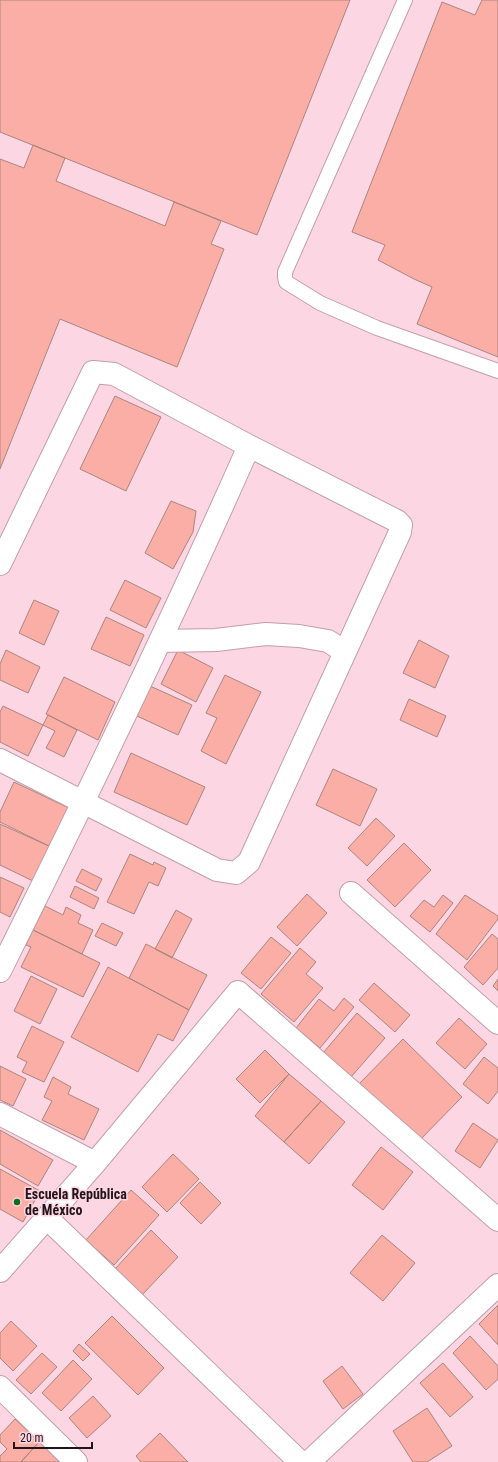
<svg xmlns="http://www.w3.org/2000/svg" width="498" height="1462" font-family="'Roboto Condensed',sans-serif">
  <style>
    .building { fill: #faaea5; stroke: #aa8580 }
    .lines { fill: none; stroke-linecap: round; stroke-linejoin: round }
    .lane-casing { stroke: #c29ea9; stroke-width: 16 }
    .street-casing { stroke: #c29ea9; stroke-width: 24 }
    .lane { stroke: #fff; stroke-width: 14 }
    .street { stroke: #fff; stroke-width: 22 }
    .poi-dot { fill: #0b6f1d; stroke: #fdd6e3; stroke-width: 1.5 }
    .labels { text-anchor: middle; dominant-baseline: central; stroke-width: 3; stroke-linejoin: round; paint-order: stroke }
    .poi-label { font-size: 14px; font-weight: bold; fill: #211418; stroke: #fdd6e3; text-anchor: start }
  </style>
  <rect width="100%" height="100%" fill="#fdd6e3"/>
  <path class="building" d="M0 0H350L257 235 0 132Z
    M482 0H498V357L417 324 432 287 414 279 378 260 385 245 352 232 442 2 475 15Z
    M33 145 65 158 56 181 165 226 174 202 221 221 211 244 224 249 177 367 60 319 0 469V159L24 168Z
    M115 396 161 417 126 491 80 469Z
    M171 501 196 511 193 532 173 569 145 553Z
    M125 580 161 598 146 628 110 610Z
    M34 600 59 611 44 645 19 633Z
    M106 617 144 635 130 666 91 649Z
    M419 640 449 656 435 688 403 673Z
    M6 650 40 667 28 693 0 680V664Z
    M178 650 213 668 196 702 161 684Z
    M225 675 261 692 226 764 201 751 217 718 206 713Z
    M64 677 115 702 98 740 46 714Z
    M150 686 192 705 178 735 137 716Z
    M409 699 446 716 437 737 400 720Z
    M3 706 43 725 28 756 0 742V712Z
    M48 715 77 730 64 757 46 748 55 731 43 725Z
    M131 753 205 787 187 825 114 792Z
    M333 769 377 789 360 826 316 805Z
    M14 782 71 809 53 848 0 822V812Z
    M376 818 395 836 367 866 348 848Z
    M0 824 51 847 35 882 0 865Z
    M404 843 431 870 395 907 367 880Z
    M130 854 153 865 154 862 166 868 158 886 149 882 134 914 107 902Z
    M82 869 102 879 96 891 76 881Z
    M0 877 24 888 10 917 0 912Z
    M75 886 99 898 94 909 70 897Z
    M307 894 327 913 297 946 277 927Z
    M443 895 453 903 430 932 410 916 424 900 434 907Z
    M465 895 498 916V919L467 960 436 934Z
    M45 906 63 915 66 907 81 915 78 923 93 930 82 954 33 930Z
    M176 910 192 919 172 958 155 949Z
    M102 923 123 933 116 946 95 936Z
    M33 930 100 963 83 997 21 967 31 947 26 945Z
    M492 934 498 939V968L483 985 464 967Z
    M271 937 291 953 261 989 241 973Z
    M146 944 207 975 189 1010 129 978Z
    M300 948 316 962 306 974 323 988 294 1022 261 994Z
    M108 967 189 1010 173 1041 158 1034 138 1072 71 1037Z
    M31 976 57 989 40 1024 14 1011Z
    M498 979V991L493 986Z
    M374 983 410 1015 395 1032 359 1000Z
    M344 998 354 1007 320 1048 296 1028 319 999 334 1011Z
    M357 1013 385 1038 351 1077 323 1053Z
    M459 1018 487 1044 465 1069 436 1043Z
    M32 1026 64 1042 44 1082 22 1072 27 1062 17 1057Z
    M403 1039 462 1097 417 1143 358 1085Z
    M265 1050 289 1074 260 1103 236 1079Z
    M484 1057 498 1068V1091L488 1104 463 1084Z
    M0 1066 26 1079 13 1106 0 1100Z
    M289 1074 321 1101 284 1142 255 1116Z
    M53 1077 71 1087 68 1094 99 1109 84 1140 42 1120 52 1101 44 1097Z
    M321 1101 345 1122 309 1164 284 1142Z
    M473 1123 498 1140 480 1168 455 1151Z
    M0 1130 53 1160 38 1186 0 1164Z
    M381 1147 413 1172 383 1210 352 1185Z
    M173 1154 199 1179 167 1212 142 1187Z
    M0 1169 40 1191 23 1222 0 1209Z
    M200 1182 221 1203 201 1224 180 1203Z
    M131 1190 159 1215 114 1265 86 1240Z
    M151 1230 178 1257 141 1296 114 1270Z
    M382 1235 415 1263 383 1301 350 1273Z
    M498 1305V1345L479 1324Z
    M112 1316 164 1368 138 1395 85 1343Z
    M11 1321 37 1346 13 1371 0 1358V1333Z
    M470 1336 498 1366V1379L486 1390 453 1353Z
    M79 1344 90 1354 83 1361 73 1351Z
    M42 1353 57 1367 31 1394 16 1380Z
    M73 1360 92 1379 61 1411 42 1393Z
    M443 1363 473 1397 450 1417 420 1383Z
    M342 1366 363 1394 343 1409 323 1381Z
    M93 1396 111 1416 87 1438 69 1418Z
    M427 1408 452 1446 427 1462H413L393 1431Z
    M15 1419 39 1442 21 1462H0V1456L7 1449 0 1442V1435Z
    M160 1433 188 1462H141L136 1456Z
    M39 1442 60 1462H21Z"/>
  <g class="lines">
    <defs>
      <path id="lane" d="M405 0 285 272V277L286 282 320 303 377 328 498 371"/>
      <path id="street" d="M0 564 93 372 114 374 249 446 397 521 401 525 400 532 249 862 236 873 217 870 0 760
        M160 641 216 640 266 634 299 636 328 641 345 652
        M351 893 498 1023
        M0 971C86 798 171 623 249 446
        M0 1114 95 1163
        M47 1218 300 1462
        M0 1271 95 1163 238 992 498 1220
        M0 1387 76 1462
        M309 1462 498 1285"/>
    </defs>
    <use href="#lane" class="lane-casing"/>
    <use href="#street" class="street-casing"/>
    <use href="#lane" class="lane"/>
    <use href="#street" class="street"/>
  </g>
  <circle class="poi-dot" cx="17" cy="1202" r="4"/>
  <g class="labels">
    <g class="poi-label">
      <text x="25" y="1194">Escuela República<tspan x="25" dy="16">de México</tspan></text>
    </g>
  </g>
  <path d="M14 1442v6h78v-6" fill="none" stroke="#211418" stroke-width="2"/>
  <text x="20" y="1442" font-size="12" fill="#211418" stroke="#fdd6e3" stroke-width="3" paint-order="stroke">20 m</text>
</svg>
